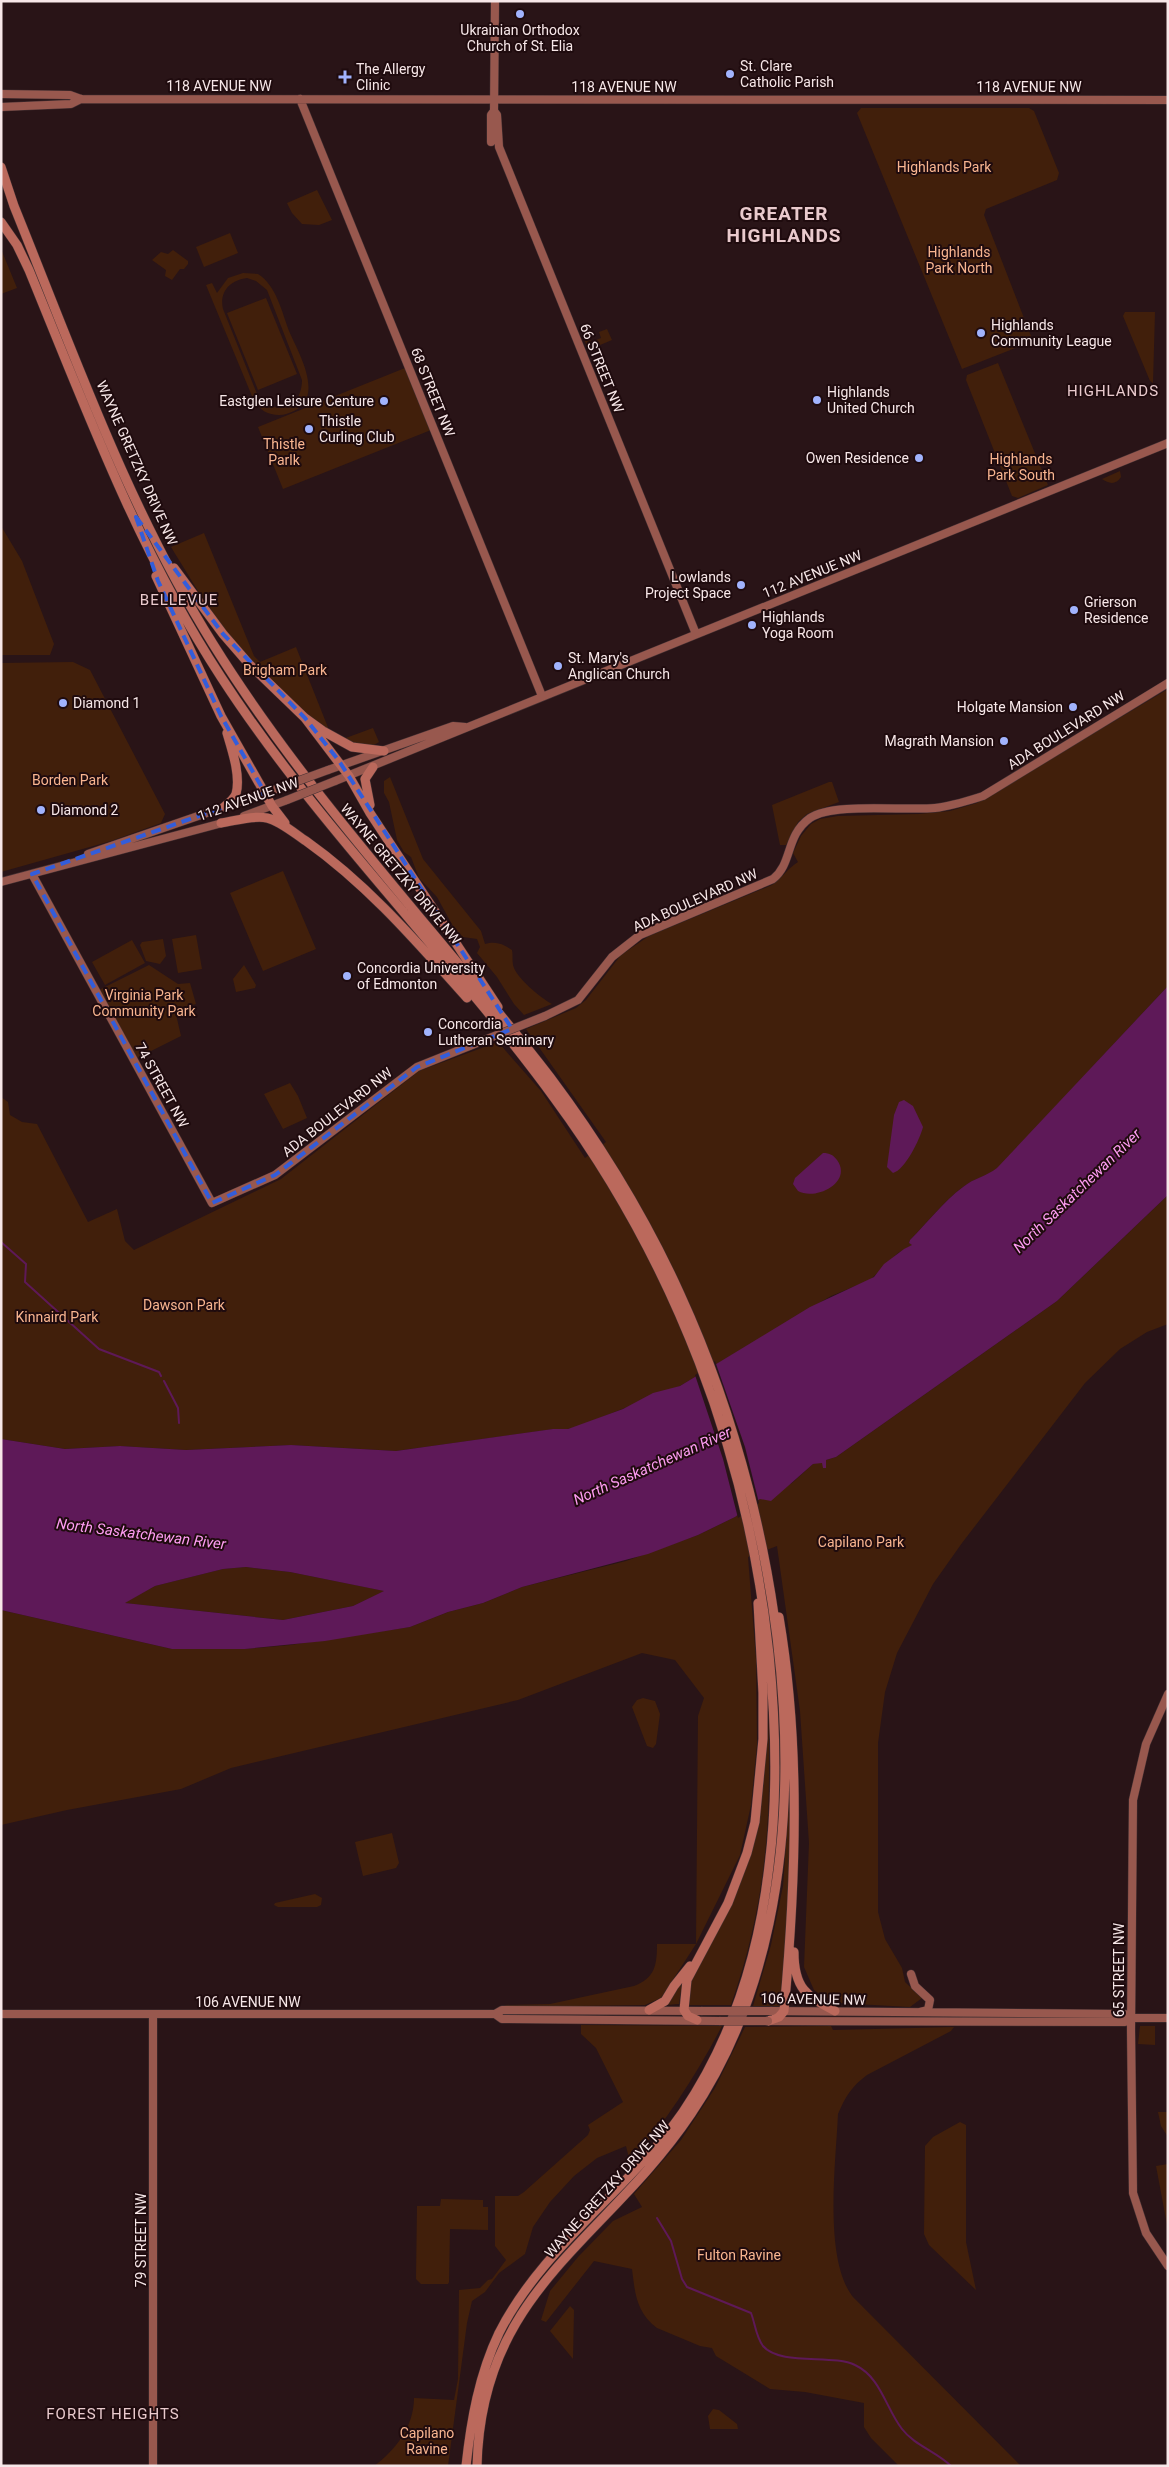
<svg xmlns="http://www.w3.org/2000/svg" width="1169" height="2467" font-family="Roboto,sans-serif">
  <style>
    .green { fill: #411f0b; fill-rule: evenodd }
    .water { fill: #5e1958; fill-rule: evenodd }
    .pier { fill: #291417 }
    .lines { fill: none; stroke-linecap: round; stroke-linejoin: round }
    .stream { stroke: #5e1958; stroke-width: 2 }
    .secondary-casing { stroke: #463234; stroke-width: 9 }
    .primary-casing { stroke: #463234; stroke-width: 10 }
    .secondary { stroke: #98584e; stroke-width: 8 }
    .primary { stroke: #bb695c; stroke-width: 9 }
    .secondary-bridge-casing { stroke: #463234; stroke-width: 9; stroke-linecap: butt }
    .secondary-bridge { stroke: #98584e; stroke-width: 8 }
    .marked { fill: none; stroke: #335dda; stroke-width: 4; stroke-dasharray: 10 6; stroke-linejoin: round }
    .poi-dot { fill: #a1b3fd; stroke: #1f0b0e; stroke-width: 2 }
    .labels { text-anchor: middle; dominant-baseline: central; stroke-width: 4; stroke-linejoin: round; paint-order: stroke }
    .poi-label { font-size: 14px; fill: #f7e7e8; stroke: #1f0b0e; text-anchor: start }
    .street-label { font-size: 14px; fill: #f7e7e8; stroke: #1f0b0e }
    .park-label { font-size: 14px; fill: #f9b590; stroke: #1f0b0e }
    .neighbourhood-label { font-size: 15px; letter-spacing: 1px; fill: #e9cacd; stroke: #1f0b0e }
    .water-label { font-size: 15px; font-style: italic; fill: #fe9cf2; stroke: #1f0b0e }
    .district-label { font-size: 19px; font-weight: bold; letter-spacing: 1px; fill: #e9cacd; stroke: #1f0b0e }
  </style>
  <rect width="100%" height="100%" fill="#291417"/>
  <path class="green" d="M861 108H1029L1034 111 1059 173 1057 180 986 209 984 215 1031 336V342L962 369 857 113Z
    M317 190 332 220 319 225 302 224 292 213 287 203Z
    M230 233 238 253 204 267 196 247Z
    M1 249 17 288 1 294Z
    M173 250 188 261V264L184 269H180L172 280 165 276 166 270 152 260 161 252 168 254Z
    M243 273 258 274C276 285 282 312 289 331 298 352 325 396 294 411 289 413 285 415 279 415 268 415 260 410 254 401L206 285 212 283 217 293 228 278ZM247 278 256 281 267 290 302 380C302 409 274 418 257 394L223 309C219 292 230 280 247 278Z
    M266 298 297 374 258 390 227 313Z
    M1125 312H1155L1153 383 1150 381 1123 316Z
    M607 329 612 340 588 350 584 338 589 336 591 342 601 338 599 332Z
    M998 363 1048 485 1018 498 1012 496 966 380 967 375Z
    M405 368 431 430 283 489 258 427Z
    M1120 471 1121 477C1116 485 1109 484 1102 479Z
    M1 526 22 561 54 644 50 655H1Z
    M204 533 254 656 260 662 296 647 329 730 343 739 373 728 379 742C344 768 248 659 227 632 206 606 189 576 171 547Z
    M73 662 90 670 165 814 161 823 111 841 1 872V663Z
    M1168 689V986L998 1168C987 1176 975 1178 963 1187 944 1201 927 1223 910 1240L909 1243 913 1245 898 1253 870 1280 831 1296 680 1386 577 1427 558 1431 554 1429 396 1451 291 1445 186 1450 120 1446 65 1449 1 1439V1097L8 1102 10 1115 22 1122 37 1124 88 1222 117 1209 125 1241 134 1250 281 1179 419 1071 498 1042 541 1091 585 1158 606 1142 526 1029 576 1008 586 1000 621 955 649 936 772 885C782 878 788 868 798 862L793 853 801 836 811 824 820 819 838 816 919 814 950 811 977 803Z
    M390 777 423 859 481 931 485 944C496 941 503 944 512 950 513 955 512 960 513 965 516 978 541 998 552 1004L524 1015 514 1004 497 977 477 953 480 947 477 939 463 937 454 928 437 897 419 878 411 857 404 852 397 840 389 802 384 793V781Z
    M829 782H832L839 802 807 814 798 822 786 845H780L772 805Z
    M283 871 316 949 263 971 230 893Z
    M196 935 202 969 178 973 172 939Z
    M163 939 166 956 160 964 146 961 140 945 142 942Z
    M132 940 145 963 105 985 92 962Z
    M149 965 178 984 190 983 196 1004 175 1010 181 1036 137 1058 99 990Z
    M244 965 256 985 255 988 236 992 233 979Z
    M290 1083 298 1096 307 1118 283 1129 264 1094Z
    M1168 1195V1324L1147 1332 1120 1349 1085 1383 962 1543 933 1584 897 1653 885 1692 878 1743V1912L885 1939 902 1968 905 1982 922 1998 910 2007 838 2003 821 1995 814 1990 804 1967 809 1843 800 1711 777 1546 748 1557 756 1659 757 1744 751 1805 740 1855 696 1944 661 1998 645 2005 509 2007 504 2005 550 2004 634 1986C655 1978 657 1965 657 1944H696L698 1716 704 1698 675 1660 642 1653 518 1700 231 1768 181 1789 67 1810 1 1825V1610L172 1649H245L290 1645 410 1627 448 1612 483 1603 522 1587 626 1561 698 1535 735 1517 760 1499 792 1483 813 1464 836 1457 1057 1301Z
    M246 1567 290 1572 385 1591 353 1606 283 1620 124 1603 155 1586 223 1569Z
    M643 1698 655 1701 660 1714 656 1744 653 1748 647 1746 632 1707 637 1700Z
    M767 1705C769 1727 769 1750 769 1773 769 1856 758 1927 731 2005H689L691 1982 732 1904 753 1846 764 1783Z
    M790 1789C791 1862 789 1934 780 2006H753L771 1945 783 1886Z
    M392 1833 399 1863 396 1868 363 1876 355 1842Z
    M315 1894 322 1898 321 1905 317 1907H278L274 1905 275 1903Z
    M682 1982 679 2004 667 2005 669 1998Z
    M581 2025 722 2026C696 2075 667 2121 630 2162L626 2146 597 2158 574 2176 550 2202 533 2227 525 2254 499 2273 485 2292 472 2301 467 2323 448 2466H374C396 2450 414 2426 414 2398L454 2400 458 2379 459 2290 480 2288 488 2280 492 2279 506 2260 495 2246V2196H518L524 2192 588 2135 590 2130 588 2125 623 2102 596 2048 581 2034Z
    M831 2026 833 2030 954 2027 951 2031 867 2075C852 2086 845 2097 838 2114 836 2162 823 2259 853 2297L1021 2466H899L871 2438 864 2427V2403L805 2392 770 2389 716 2356 712 2348 700 2346 657 2328C636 2312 635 2293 632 2269L594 2261 546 2322 541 2320 550 2291 578 2257 613 2221 642 2207 634 2194 681 2140 715 2088 745 2027Z
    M1140 2026H1155V2045L1138 2044Z
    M1158 2112H1168V2137L1161 2126Z
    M960 2122 966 2125V2242L976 2290 929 2245 924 2234 925 2146 933 2137Z
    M1168 2164V2230L1156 2166Z
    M441 2199 483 2200V2207H488V2230L450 2229 449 2282 448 2284H421L416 2279 417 2206H440Z
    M570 2306 574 2310 573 2359 550 2331Z
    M713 2409 719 2410 737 2424 738 2429H710L708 2416Z"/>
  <path class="water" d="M1168 986V1195L1057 1301 836 1457 826 1460V1468H823L822 1463 813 1464 771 1501 760 1499 735 1517 698 1535 648 1554 522 1587 483 1603 448 1612 410 1627 325 1641 245 1649H172L1 1610V1439L65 1449 120 1446 186 1450 291 1445 396 1451 553 1429H568L623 1409 653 1393 680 1386 810 1307 874 1277 884 1264 904 1249 912 1245 909 1243 910 1240C927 1223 944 1201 963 1187 974 1178 987 1176 997 1168ZM246 1567 290 1572 384 1591 353 1606 283 1620 125 1603 155 1586 223 1569Z
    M904 1100 913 1106 923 1127C920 1139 905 1170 893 1173L887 1167 894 1115 899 1102Z
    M823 1153C830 1153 833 1155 837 1160 853 1182 816 1201 798 1191L793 1184 795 1178Z"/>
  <path class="pier" d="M715 1361 745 1447 759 1503 738 1518 723 1459 695 1375Z"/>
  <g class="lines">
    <path class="stream" d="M1 1242 26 1264 25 1282 99 1349 159 1372 161 1376
      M164 1381 178 1408 179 1423
      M657 2218 671 2241 682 2279 687 2287 751 2313C755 2323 756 2337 763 2346 780 2366 833 2354 855 2365 881 2377 886 2409 902 2429 914 2445 937 2452 951 2466"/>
    <defs>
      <path id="secondary" d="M495 1 494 111 497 115 499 147 696 634
        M1 94 70 95 81 99 1168 100
        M300 99 542 696
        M1 107 71 104 81 99
        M491 142V115L494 111
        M328 770 453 726 465 727
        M335 781 1168 443
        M244 816 287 800
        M88 854 279 788
        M32 874 212 1203 275 1175 417 1067 472 1045
        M1 882 226 822
        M545 1016 578 1000 612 957 640 935 773 879C793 863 785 836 810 818 833 802 904 811 935 808 952 806 967 801 983 796L1168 683
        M1168 1694 1146 1744 1133 1800 1131 2030 1133 2193 1146 2233 1168 2266
        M911 1974 915 1986 930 2000 928 2010 920 2012
        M772 2011 1125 2014 1131 2018
        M1 2014H495L502 2010 701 2011
        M495 2014 502 2019 719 2021
        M770 2021 1125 2022 1131 2018H1168
        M153 2466V2014"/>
      <path id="primary" d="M1 167 14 206C74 354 128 508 213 644 310 800 438 932 550 1077 601 1145 645 1217 680 1294 788 1529 844 1888 691 2114 605 2242 481 2289 477 2466
        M1 222 17 245 29 270C86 409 138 550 221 677 319 828 449 954 555 1099 675 1262 748 1453 769 1654 776 1725 778 1795 769 1866 759 1953 733 2038 683 2112 628 2191 543 2246 499 2333 479 2375 471 2420 466 2466
        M174 568 223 634 249 664 305 718 323 731 352 747 384 751
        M156 576 221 716 272 806 285 823
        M305 718 349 776 370 813 498 1007
        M370 805 365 779 373 767
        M225 806C229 803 234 799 236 794 241 776 232 750 227 733
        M221 823C235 821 253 815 267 818 280 821 294 833 306 841 368 885 416 941 467 998
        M794 1952C794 1988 806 1996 835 2011
        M649 2010 665 2001 674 1986 690 1966
        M697 2020 688 2016 684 2010 687 1980 728 1903 747 1853 755 1822 763 1739V1693L758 1603
        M768 2021 779 2017 784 2011C796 1880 801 1747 779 1617"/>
    </defs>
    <use href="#secondary" class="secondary-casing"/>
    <use href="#primary" class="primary-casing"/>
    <use href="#secondary" class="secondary"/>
    <use href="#primary" class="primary"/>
    <defs>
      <path id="secondary-bridge" d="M279 788 328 770
        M287 800 335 781
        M472 1045 545 1016
        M701 2011H772
        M719 2021H768"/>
    </defs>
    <use href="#secondary-bridge" class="secondary-bridge-casing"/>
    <use href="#secondary-bridge" class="secondary-bridge"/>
  </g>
  <path class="marked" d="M136 517 223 634 305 718 339 761 512 1029 417 1067 275 1175 212 1203 32 874 265 793 221 716 158 581Z"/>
  <g class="poi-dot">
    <circle cx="520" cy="14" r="5"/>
    <circle cx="730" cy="74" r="5"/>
    <path d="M342.5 69.5h5v5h5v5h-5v5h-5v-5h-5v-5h5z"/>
    <circle cx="981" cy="333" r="5"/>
    <circle cx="817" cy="400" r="5"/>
    <circle cx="384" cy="401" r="5"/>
    <circle cx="309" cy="429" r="5"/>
    <circle cx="919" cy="458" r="5"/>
    <circle cx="741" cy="585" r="5"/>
    <circle cx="1074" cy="610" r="5"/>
    <circle cx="752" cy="625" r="5"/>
    <circle cx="558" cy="666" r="5"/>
    <circle cx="63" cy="703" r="5"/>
    <circle cx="1073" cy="707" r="5"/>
    <circle cx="1004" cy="741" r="5"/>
    <circle cx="41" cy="810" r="5"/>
    <circle cx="347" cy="976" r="5"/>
    <circle cx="428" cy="1032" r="5"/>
  </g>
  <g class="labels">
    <g class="poi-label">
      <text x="520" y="30" text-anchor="middle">Ukrainian Orthodox<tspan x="520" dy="16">Church of St. Elia</tspan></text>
      <text x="740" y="66">St. Clare<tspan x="740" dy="16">Catholic Parish</tspan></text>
      <text x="356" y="69">The Allergy<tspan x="356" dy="16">Clinic</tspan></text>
      <text x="991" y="325">Highlands<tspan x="991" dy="16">Community League</tspan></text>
      <text x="827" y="392">Highlands<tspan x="827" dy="16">United Church</tspan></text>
      <text x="374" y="401" text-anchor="end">Eastglen Leisure Centure</text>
      <text x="319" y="421">Thistle<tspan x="319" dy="16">Curling Club</tspan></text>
      <text x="909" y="458" text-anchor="end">Owen Residence</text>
      <text x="731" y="577" text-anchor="end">Lowlands<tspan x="731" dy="16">Project Space</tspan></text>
      <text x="1084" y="602">Grierson<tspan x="1084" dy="16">Residence</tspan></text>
      <text x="762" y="617">Highlands<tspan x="762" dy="16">Yoga Room</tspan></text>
      <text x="568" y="658">St. Mary's<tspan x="568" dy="16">Anglican Church</tspan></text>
      <text x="73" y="703">Diamond 1</text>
      <text x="1063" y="707" text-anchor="end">Holgate Mansion</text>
      <text x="994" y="741" text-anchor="end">Magrath Mansion</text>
      <text x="51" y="810">Diamond 2</text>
      <text x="357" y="968">Concordia University<tspan x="357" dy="16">of Edmonton</tspan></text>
      <text x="438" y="1024">Concordia<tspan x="438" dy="16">Lutheran Seminary</tspan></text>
    </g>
    <g class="street-label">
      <text x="219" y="86">118 AVENUE NW</text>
      <text x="624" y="87">118 AVENUE NW</text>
      <text x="1029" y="87">118 AVENUE NW</text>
      <text transform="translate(602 368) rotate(68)">66 STREET NW</text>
      <text transform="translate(433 392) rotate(68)">68 STREET NW</text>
      <text transform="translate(137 463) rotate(66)">WAYNE GRETZKY DRIVE NW</text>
      <text transform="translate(812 574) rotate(-22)">112 AVENUE NW</text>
      <text transform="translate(1066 730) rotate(-32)">ADA BOULEVARD NW</text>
      <text transform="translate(248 799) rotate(-19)">112 AVENUE NW</text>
      <text transform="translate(401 874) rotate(50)">WAYNE GRETZKY DRIVE NW</text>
      <text transform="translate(695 900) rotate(-24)">ADA BOULEVARD NW</text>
      <text transform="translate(162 1085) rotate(61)">74 STREET NW</text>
      <text transform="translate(337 1112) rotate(-38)">ADA BOULEVARD NW</text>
      <text transform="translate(1119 1970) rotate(-90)">65 STREET NW</text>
      <text transform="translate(813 1999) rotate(1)">106 AVENUE NW</text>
      <text x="248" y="2002">106 AVENUE NW</text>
      <text transform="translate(607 2189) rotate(-48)">WAYNE GRETZKY DRIVE NW</text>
      <text transform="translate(141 2240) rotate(-90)">79 STREET NW</text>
    </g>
    <g class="park-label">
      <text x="944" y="167">Highlands Park</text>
      <text x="959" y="252">Highlands<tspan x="959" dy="16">Park North</tspan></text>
      <text x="284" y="444">Thistle<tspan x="284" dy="16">Parlk</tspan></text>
      <text x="1021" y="459">Highlands<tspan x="1021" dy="16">Park South</tspan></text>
      <text x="285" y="670">Brigham Park</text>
      <text x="70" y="780">Borden Park</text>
      <text x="144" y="995">Virginia Park<tspan x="144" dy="16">Community Park</tspan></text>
      <text x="184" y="1305">Dawson Park</text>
      <text x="57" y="1317">Kinnaird Park</text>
      <text x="861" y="1542">Capilano Park</text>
      <text x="739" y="2255">Fulton Ravine</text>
      <text x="427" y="2433">Capilano<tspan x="427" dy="16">Ravine</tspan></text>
    </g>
    <g class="neighbourhood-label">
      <text x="1113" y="391">HIGHLANDS</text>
      <text x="179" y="600">BELLEVUE</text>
      <text x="113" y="2414">FOREST HEIGHTS</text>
    </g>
    <g class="water-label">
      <text transform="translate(1077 1191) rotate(-44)">North Saskatchewan River</text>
      <text transform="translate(652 1466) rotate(-24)">North Saskatchewan River</text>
      <text transform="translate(141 1534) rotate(7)">North Saskatchewan River</text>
    </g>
    <g class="district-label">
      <text x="784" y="213">GREATER<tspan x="784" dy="22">HIGHLANDS</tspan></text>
    </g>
  </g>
  <rect width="1169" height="2467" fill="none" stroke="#f7e7e8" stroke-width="5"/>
</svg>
